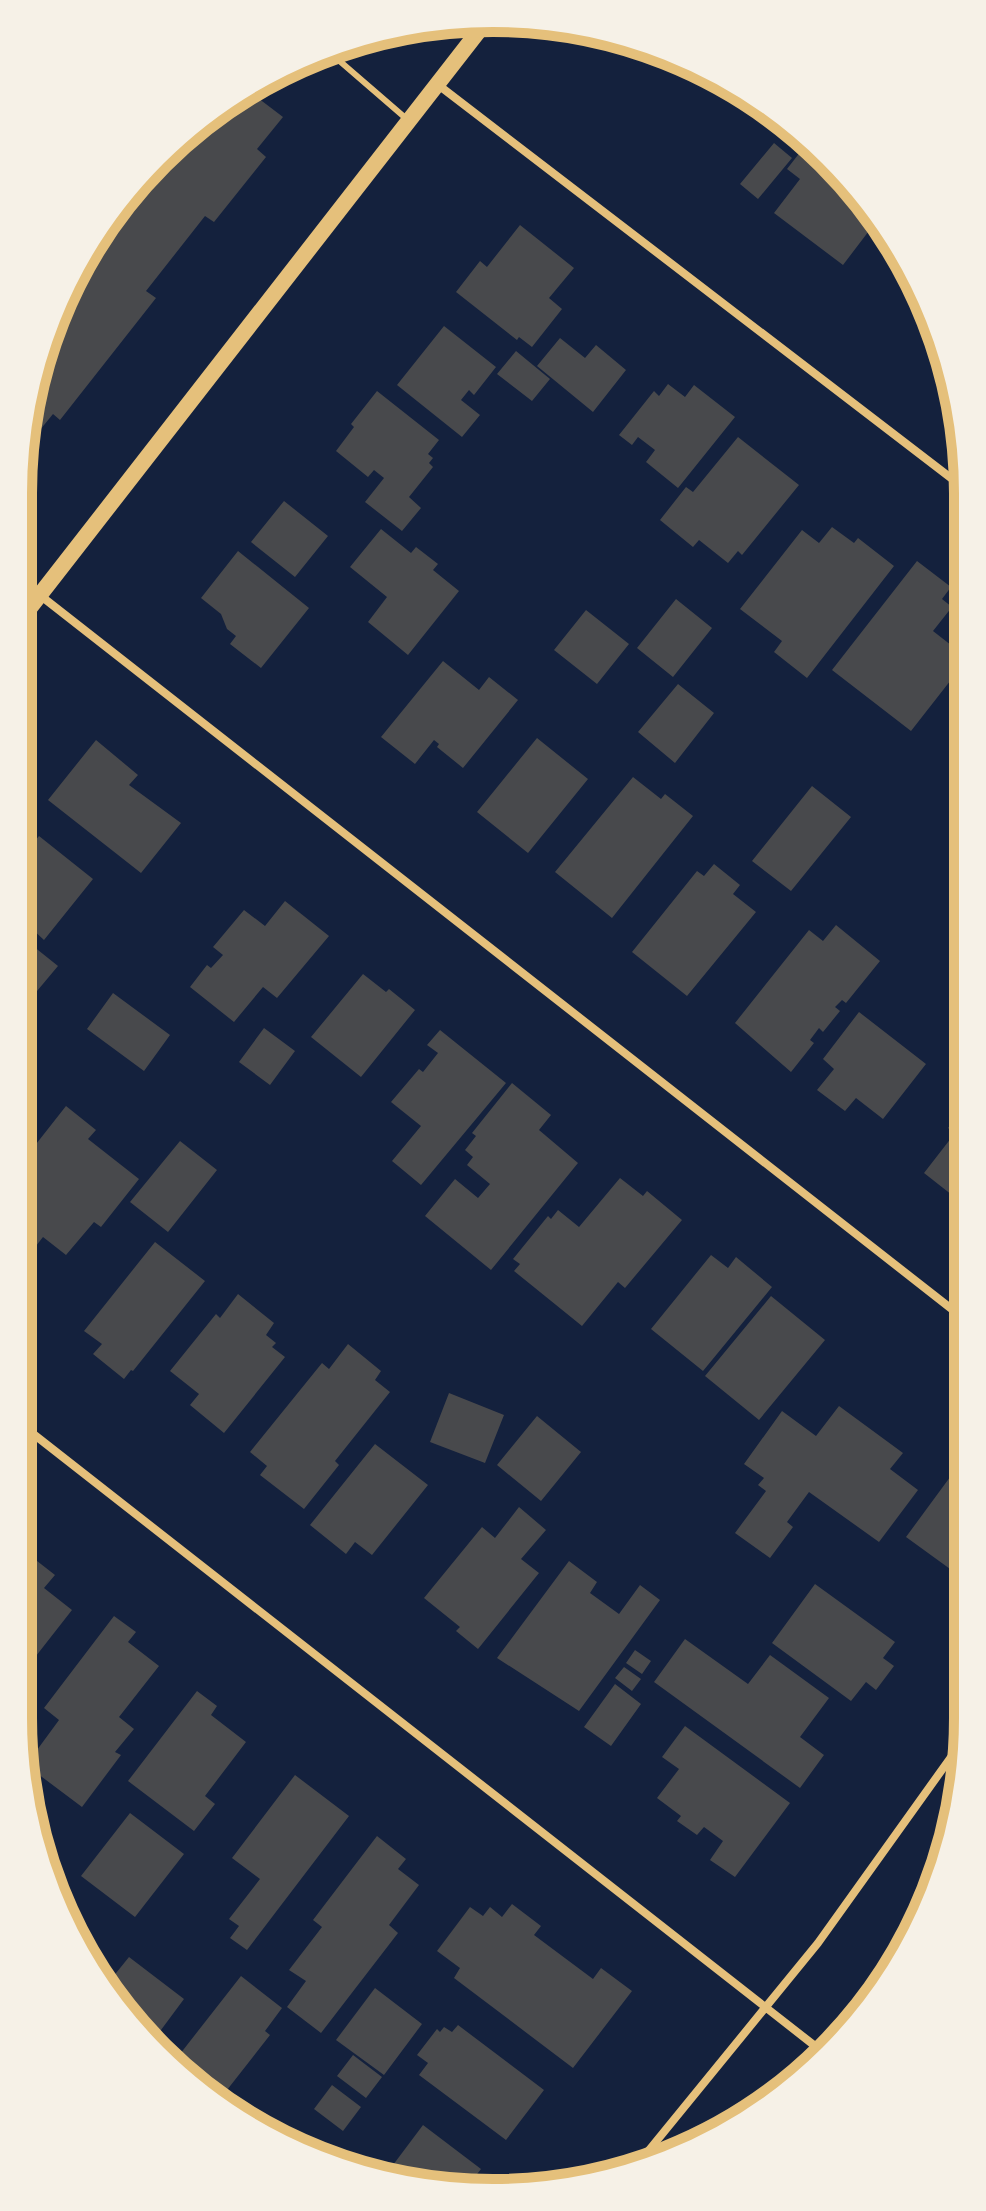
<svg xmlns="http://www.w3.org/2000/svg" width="986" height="2211" font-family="Signika,sans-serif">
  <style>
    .building { fill: #48494c }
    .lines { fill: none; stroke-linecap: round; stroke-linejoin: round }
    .service { stroke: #e5c07b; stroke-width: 6 }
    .minor { stroke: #e5c07b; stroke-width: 8 }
    .secondary { stroke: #e5c07b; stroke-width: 16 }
    .rim { fill: none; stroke: #e5c07b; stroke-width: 10 }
  </style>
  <rect width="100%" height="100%" fill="#14213d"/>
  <path class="building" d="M666 52 674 54 716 78 710 86Z
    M259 89 262 92 258 98 283 117 257 149 266 157 214 222 205 216 146 291 156 298 60 420 53 414 27 446 54 312 157 157Z
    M808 142 870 203 878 219 843 265 774 213 800 179 787 169Z
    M774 143 792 158 758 199 740 184Z
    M520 225 574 268 549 298 562 309 532 347 519 337 517 340 456 292 480 261 487 267Z
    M444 326 496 367 474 395 469 390 461 400 480 415 462 437 397 385Z
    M560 338 585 358 596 345 626 370 593 412 537 366Z
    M940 342 946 364 932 353Z
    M516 351 550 379 532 401 497 374Z
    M668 384 685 397 694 385 735 417 678 488 646 462 655 450 638 437 632 445 619 435 654 391 659 396Z
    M377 391 439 440 428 454 433 458 429 463 433 467 409 497 421 508 402 531 365 502 384 478 374 470 368 477 336 451 354 427 351 424Z
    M738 437 799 485 742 555 738 551 728 563 699 540 693 547 660 520 686 487 693 492Z
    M284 501 328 536 295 577 251 542Z
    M832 527 854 543 858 538 894 566 807 678 774 652 782 641 740 609 802 530 819 543Z
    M381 529 411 553 416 547 438 564 433 570 459 591 408 655 368 622 387 597 350 567Z
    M238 551 309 608 261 668 230 644 236 636 227 629 221 614 201 598Z
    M917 561 951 587 942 599 952 607 933 631 965 656V662L911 731 832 670Z
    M676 599 712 628 673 677 637 648Z
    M586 610 629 644 597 684 554 650Z
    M443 661 479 690 489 677 518 700 463 768 437 747 439 744 434 740 415 764 381 737Z
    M678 684 714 713 675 763 638 732Z
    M965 691V714L954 705Z
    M537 738 588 779 528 853 477 812Z
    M96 740 138 775 129 785 181 823 141 873 48 800Z
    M633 777 661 799 665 794 693 816 612 918 555 872Z
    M812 786 851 817 791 891 752 861Z
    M39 836 93 879 44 940 18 916V851L23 855Z
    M714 864 740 885 733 894 756 912 687 996 632 952 697 871 704 876Z
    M285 901 329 936 277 998 263 987 234 1022 190 987 207 965 211 968 223 955 213 947 244 910 265 926Z
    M836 925 880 961 846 1003 842 1000 835 1007 840 1011 823 1032 819 1028 810 1040 814 1043 791 1072 735 1023 809 930 823 941Z
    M18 934 58 966 27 1003 18 996Z
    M363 974 386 992 389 989 415 1010 361 1077 311 1037Z
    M113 993 170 1035 144 1071 87 1029Z
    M859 1012 926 1064 883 1119 856 1098 845 1111 817 1090 834 1069 823 1059Z
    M264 1028 295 1051 270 1085 239 1062Z
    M440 1030 506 1083 421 1185 392 1161 421 1126 391 1102 419 1069 423 1072 438 1053 427 1045Z
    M512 1083 551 1115 539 1130 578 1163 491 1270 425 1216 455 1179 478 1198 490 1184 467 1165 473 1157 465 1150 476 1136 472 1133Z
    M66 1106 96 1130 88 1139 139 1179 101 1227 94 1222 66 1255 43 1237 18 1269V1167Z
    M966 1106V1206L924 1173 955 1133 948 1128Z
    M180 1141 217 1170 168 1232 130 1202Z
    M620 1178 643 1196 647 1191 682 1220 625 1288 618 1282 582 1326 514 1271 520 1264 513 1259 548 1216 551 1219 558 1210 579 1227Z
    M155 1242 205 1281 133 1371 131 1370 124 1379 93 1354 102 1344 84 1331Z
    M711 1255 728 1268 736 1257 772 1287 703 1371 651 1329Z
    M238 1294 274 1323 266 1335 276 1343 272 1347 285 1357 224 1433 190 1405 199 1394 170 1371 216 1314 220 1318Z
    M771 1296 825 1340 759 1420 705 1376Z
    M348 1344 381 1371 375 1380 390 1392 335 1461 339 1465 304 1509 260 1475 267 1466 250 1452 322 1363 329 1369Z
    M449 1393 504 1415 485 1463 430 1442Z
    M839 1406 903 1453 890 1469 918 1490 879 1542 809 1492 787 1522 793 1527 770 1558 735 1533 766 1491 758 1485 764 1478 744 1464 782 1411 816 1436Z
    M537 1416 581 1452 541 1501 497 1465Z
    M375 1444 428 1485 372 1555 355 1542 346 1554 310 1525Z
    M967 1454 968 1582 906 1537Z
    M519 1507 546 1530 521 1559 539 1573 478 1649 456 1631 460 1627 424 1598 482 1527 495 1538Z
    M23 1550 55 1575 44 1588 72 1610 18 1679V1556Z
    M569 1561 597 1582 590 1593 619 1614 640 1585 660 1600 579 1711 497 1658Z
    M815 1584 895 1642 883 1658 894 1666 876 1690 866 1682 851 1701 772 1643Z
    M114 1616 136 1632 128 1642 159 1666 119 1717 134 1729 115 1752 121 1755 82 1807 26 1765 59 1720 44 1708Z
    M685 1639 748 1684 770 1655 829 1698 800 1737 824 1755 800 1788 654 1682Z
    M635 1650 651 1661 642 1674 626 1663Z
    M624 1667 641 1679 632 1691 615 1678Z
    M615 1684 641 1704 611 1746 584 1727Z
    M197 1691 217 1706 211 1715 246 1742 205 1796 215 1804 194 1831 128 1781Z
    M685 1726 790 1803 735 1877 710 1860 723 1841 704 1827 697 1835 677 1821 681 1816 657 1798 679 1769 662 1757Z
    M295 1775 349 1816 247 1950 230 1938 239 1926 229 1919 260 1879 232 1858Z
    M130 1813 184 1854 135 1917 81 1876Z
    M377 1836 406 1859 398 1869 419 1885 389 1925 398 1933 321 2033 287 2007 306 1981 289 1970 322 1927 313 1920Z
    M512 1904 541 1926 534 1935 593 1979 601 1968 632 1991 573 2068 454 1978 460 1968 437 1951 470 1907 483 1916 490 1907 502 1917Z
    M129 1957 184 1999 158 2034 121 2006 108 1983Z
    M241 1976 282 2008 265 2031 270 2035 227 2090 180 2054Z
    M375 1988 422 2024 384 2075 336 2040Z
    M458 2025 544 2090 506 2140 419 2075 428 2063 417 2055 437 2029 440 2032 444 2027 452 2032Z
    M353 2055 382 2077 366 2098 337 2076Z
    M332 2085 361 2107 343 2131 314 2109Z
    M423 2125 481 2169 468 2186 401 2184 371 2173 380 2162 390 2169Z"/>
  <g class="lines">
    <path class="service" d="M328 51 409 121"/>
    <path class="minor" d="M437 84 964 488
      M41 596 967 1321
      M18 1422 824 2053
      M641 2160 818 1943 964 1739"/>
    <path class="secondary" d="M18 623 488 19"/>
  </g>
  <path d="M0 0H986V2211H0ZM493 32H493A461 461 0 0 1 954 493V1718A461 461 0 0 1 493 2179H493A461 461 0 0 1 32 1718V493A461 461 0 0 1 493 32Z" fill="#f6f1e7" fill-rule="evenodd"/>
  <path class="rim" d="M493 32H493A461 461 0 0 1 954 493V1718A461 461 0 0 1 493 2179H493A461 461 0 0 1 32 1718V493A461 461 0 0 1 493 32Z"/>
</svg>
